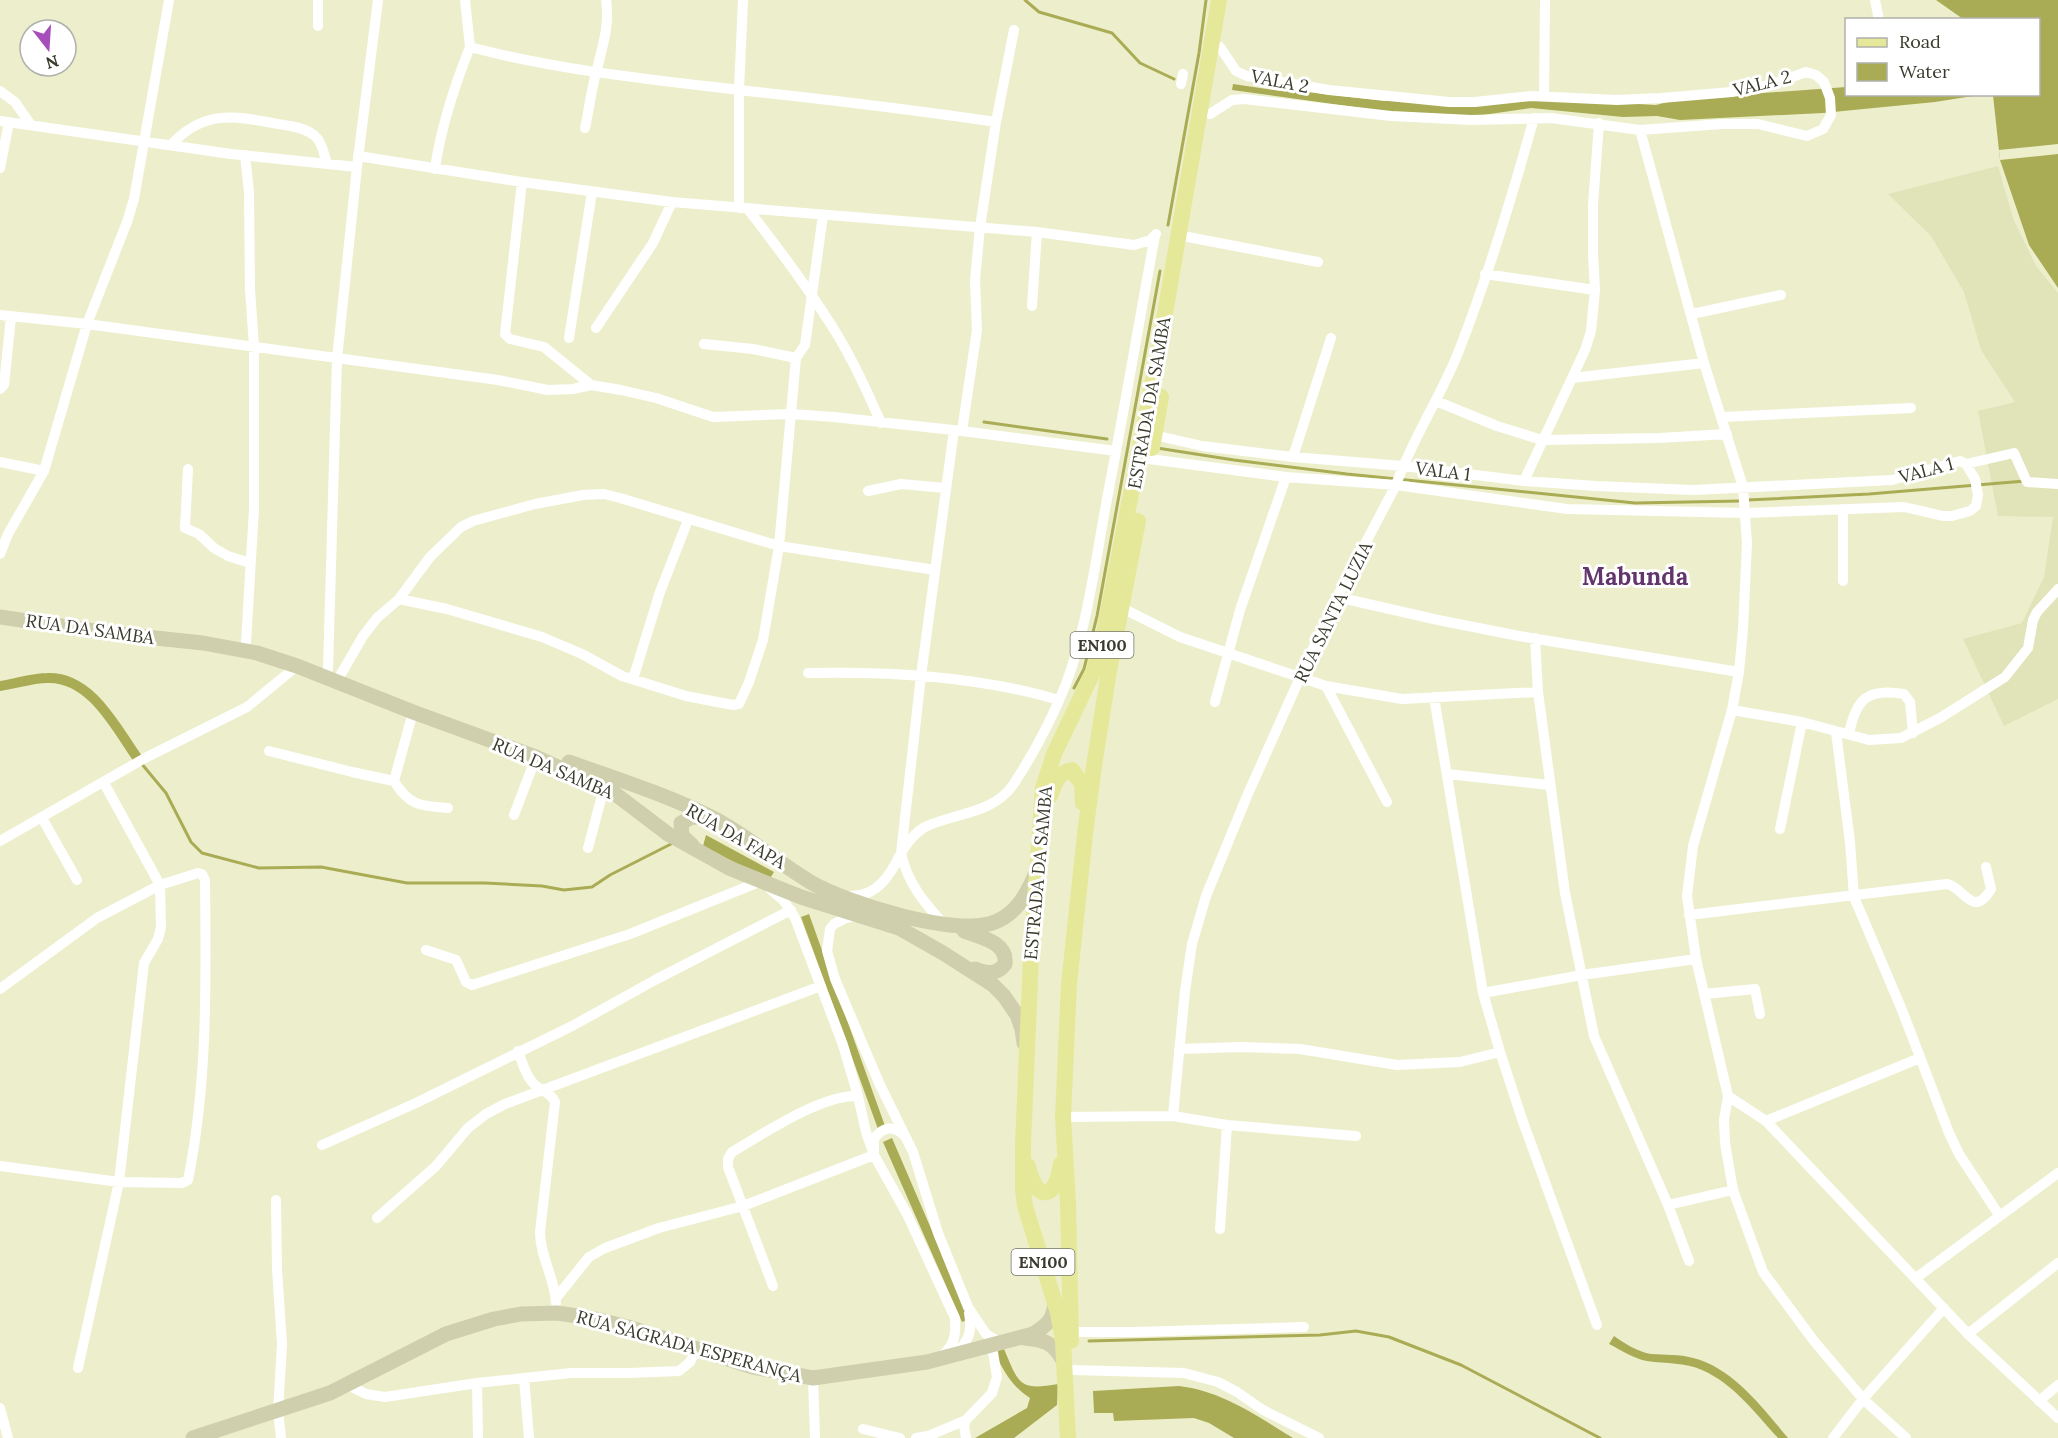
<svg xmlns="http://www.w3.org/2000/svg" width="2058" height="1438" font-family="Lora,serif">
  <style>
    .built { fill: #e1e3b8 }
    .water { fill: #aaac55 }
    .pier { fill: #edefcc }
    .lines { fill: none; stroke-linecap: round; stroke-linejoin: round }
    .stream { stroke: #aaac55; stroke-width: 3 }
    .canal { stroke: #aaac55; stroke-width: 10 }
    .street { stroke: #fff; stroke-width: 10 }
    .secondary { stroke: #cfcfae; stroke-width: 15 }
    .primary { stroke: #e6e899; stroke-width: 16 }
    .labels { text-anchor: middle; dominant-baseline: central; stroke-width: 6; stroke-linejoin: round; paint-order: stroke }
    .shield { fill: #fff; stroke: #75756c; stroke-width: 1.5 }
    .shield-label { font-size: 16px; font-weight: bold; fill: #3a3a2d }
    .street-label { font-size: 18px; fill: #3a3a2d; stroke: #fff }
    .district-label { font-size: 24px; font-weight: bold; fill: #62366c; stroke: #fff }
  </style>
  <rect width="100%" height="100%" fill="#edefcc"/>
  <path class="built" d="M1998 166 2013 218 2036 266 2058 293V699L2004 726 1963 639 2022 623 2044 577 2053 517 1998 516 1978 411 2015 402 1981 350 1964 292 1931 236 1888 194Z"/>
  <path class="water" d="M1936 0H2058V288L2029 245 2000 160 1993 95 2038 94V20L1963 19Z
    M1233 84 1280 91 1282 89 1384 101 1414 99 1529 98 1656 105 1679 99 1846 87V94L1973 96 1935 102 1823 113 1680 120 1657 116 1623 117 1531 108 1476 116 1383 111 1232 90Z
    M706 835 774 872 769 880 703 846Z
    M809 914 885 1126 878 1129 801 917Z
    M892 1138 970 1319 962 1322 883 1142Z
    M1614 1336C1624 1343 1638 1352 1651 1354 1665 1355 1679 1354 1693 1358 1732 1367 1763 1408 1788 1438H1778C1755 1413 1734 1384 1702 1370 1685 1362 1666 1364 1647 1361 1634 1359 1621 1350 1609 1344Z
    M1004 1349C1019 1384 1019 1391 1058 1384L1057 1405 1014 1438H975L1027 1408 1030 1398C1012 1387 1004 1371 994 1352Z
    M1179 1386C1222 1391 1257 1416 1293 1438H1234L1209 1423 1194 1418 1114 1421 1113 1413H1094L1093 1391Z"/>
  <path class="pier" d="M2058 144V154L2000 160 1999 150Z"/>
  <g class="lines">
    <path class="stream" d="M1025 0 1039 12 1112 33 1140 63 1174 79
      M1168 225 1199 53 1206 0
      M984 422 1107 439
      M1157 448 1234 460 1347 474 1635 503 1740 501
      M1747 500 1869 494 2025 481
      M1074 688 1084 669 1097 616 1160 271
      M141 763 166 793 191 842 202 853 259 868 321 867 407 883H485L542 886 564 890 592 887 610 875 673 843
      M1089 1341 1320 1335 1356 1331 1389 1337 1461 1365 1600 1438"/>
    <path class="canal" d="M0 686C15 684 32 678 47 678 91 676 116 728 138 759"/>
    <path class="street" d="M465 0 470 47C561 71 655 80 748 91 831 100 914 110 996 122
      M1875 0 1879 20
      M318 26V0
      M1181 84 1183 74
      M0 91 15 102 31 125
      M1544 97 1545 0
      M1210 114 1232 100 1244 99 1391 116 1471 120 1551 118 1640 130 1722 124H1758L1807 136 1823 129 1831 115 1830 98 1824 82 1816 75 1806 72 1770 85 1732 92 1661 98 1617 100 1531 96 1475 102H1449L1329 90 1247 76 1236 71 1220 47
      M0 121 231 154 357 167
      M585 128C589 110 591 91 596 73 602 48 610 26 606 0
      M1640 130 1704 363 1743 487 1747 543 1743 629 1739 672 1732 710 1693 846 1687 896 1696 959 1728 1096 1766 1121 1968 1334 2058 1418
      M171 145C204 109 235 116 278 124 291 126 308 128 317 138 323 145 324 155 327 164
      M245 155 249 192 250 289 254 347V509L246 642
      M358 156 522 182 672 202 1037 232 1134 245 1151 240 1156 234
      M0 168 9 122
      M435 169C441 126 454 87 470 47
      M522 182 505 334 510 339 544 347 591 385
      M739 208V90L743 0
      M747 208C779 249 811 291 838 336 855 364 868 393 881 423
      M1188 237 1318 262
      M1485 274 1595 290
      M1032 306 1037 232
      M1692 314 1781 295
      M0 315 87 324 498 380 548 390 573 389 591 385 621 390 656 398 713 417 791 414 834 417 962 431 1116 451
      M596 328 653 243 672 202
      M569 338 592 192
      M704 344 753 349 796 358
      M1572 378 1704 363
      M0 389 4 385 11 317
      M1436 401 1497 426 1542 440 1659 438 1727 434
      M1722 417 1911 408
      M962 431 977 330 975 280 980 227 996 122 1014 30
      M1293 457 1331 338
      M1149 459 1286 477 1396 485 1567 509 1747 513 1904 507 1943 516H1952L1970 511 1976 506 1978 495 1975 479 1966 464 1960 461 1892 480 1693 490 1596 486 1524 481 1403 466 1293 457 1202 446 1154 435
      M0 462 44 471
      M1966 464 2014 453 2027 482 2058 484
      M188 469 185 528 199 534 214 548 228 556 250 563
      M1524 481 1585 350 1591 331 1595 290 1593 253V205L1599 123
      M868 491 901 484 945 488
      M1843 509V581
      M0 554 8 534 44 471 87 324 127 222 134 199 169 0
      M1337 597 1438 620 1519 636 1739 672
      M399 599 447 609 542 637 582 654 622 676 686 696 733 705 739 704 749 682 763 640 779 546 796 358 805 345 823 215
      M1122 608 1180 637 1326 686 1402 699 1538 692
      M1535 638 1538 692 1565 893 1594 1036 1668 1205 1689 1261
      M328 669 337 359 357 167 378 0
      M808 673C891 671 978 676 1059 700
      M341 674 363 636 377 618 399 599 430 557 461 527 473 521 535 504 583 495 604 494 620 498 779 546 935 570
      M633 679 660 592 688 520
      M1326 686 1387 802
      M1434 697 1483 993 1500 1052 1522 1119 1597 1325
      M1215 702 1240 610 1286 477
      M1732 710 1802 722 1869 740 1901 738 1940 718 2005 677 2028 648 2033 620 2037 612 2058 589
      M1836 732 1850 842 1854 897 1902 1010 1949 1133 1959 1154 1999 1215
      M1849 734C1856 698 1868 688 1904 694L1910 702 1913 733
      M269 751 352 772 394 781C409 806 421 806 448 808
      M1447 774 1549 785
      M394 781 413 712
      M514 815 536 757
      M42 818 77 880
      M1780 829 1802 722
      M0 841 145 758 247 707 297 666
      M588 848 604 788
      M901 853C907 843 914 833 925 827 954 813 993 814 1013 785 1034 753 1052 719 1066 684 1087 628 1096 558 1107 499 1124 411 1139 323 1155 235
      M901 853C907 882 924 903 944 924
      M770 889 784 901 795 918 843 1045 858 1096 866 1132 874 1155 907 1214 955 1318C956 1334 955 1346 941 1356
      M848 896C876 898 890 876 901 853L921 676 954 430
      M1689 915 1947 884C1963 886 1973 920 1991 889L1986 867
      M857 916 846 918 834 924 830 929 827 951 835 979 880 1085 913 1152 938 1233 968 1307 986 1334 1001 1343
      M426 950 456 960 466 982 472 985 630 934 759 882
      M0 989 97 918 160 885 198 873 202 874 205 880C206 980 208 1081 188 1180L182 1183 119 1182 0 1166
      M1483 993 1582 975 1696 959
      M1704 994 1755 989 1760 1014
      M1179 1049 1241 1047 1300 1049 1397 1065 1460 1062 1500 1052
      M518 1051C522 1061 525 1075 533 1083 540 1091 550 1091 555 1102L540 1232C540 1257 555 1278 556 1303
      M1728 1096 1724 1120 1725 1143 1733 1190 1763 1272 1814 1341 1863 1399 1906 1438
      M1173 1116 1185 991 1192 944 1206 896 1247 796 1315 644 1337 597 1396 485C1412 439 1440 398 1458 353 1488 277 1512 197 1534 118
      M1063 1117 1173 1116 1227 1125 1356 1136
      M1766 1121 1920 1058
      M322 1145 416 1103 574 1025 655 980 791 910
      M276 1200 277 1269 282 1344 278 1411 281 1438
      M1668 1205 1733 1190
      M377 1218 436 1166 468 1128 486 1114 505 1104 821 986
      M1220 1229 1227 1125
      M1916 1278 2058 1173
      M773 1286 728 1167V1159L732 1152C763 1134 822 1094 858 1096
      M556 1298 589 1257 605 1248 659 1228 743 1206 874 1155V1139C883 1126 894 1125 905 1136
      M1071 1332H1134L1304 1327
      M1968 1334 2058 1263
      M956 1352C970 1341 972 1330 969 1313
      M78 1368 119 1182 144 963 158 939 161 927 160 885 104 783
      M1073 1370 1184 1373 1218 1382 1237 1392 1263 1410 1319 1438
      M524 1378 529 1438
      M813 1378 815 1438
      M477 1383 478 1438
      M348 1385 366 1394 385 1397 477 1383 571 1373H629L679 1371 690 1362 696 1350
      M2039 1401 2058 1385
      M0 1408 8 1438
      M966 1420 964 1426 966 1438
      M863 1429 900 1438
      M916 1438 928 1436 966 1420 992 1393 997 1377 992 1346
      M1833 1438 1863 1399 1944 1308"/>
    <path class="secondary" d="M0 617 108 633 203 643 257 653 297 666 413 712 536 757 614 793 668 834 729 868 801 897 899 928 943 953 993 985 1004 996 1017 1015 1022 1029 1024 1043
      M569 762C617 779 667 795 713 818 748 836 778 863 812 883 847 903 957 938 995 922 1016 914 1027 894 1035 875
      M692 845 682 836 681 823 692 817 706 818
      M964 931C980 937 1008 942 1005 964 997 975 987 974 975 969
      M1024 1338C1045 1340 1053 1342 1064 1362
      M193 1438 330 1393 446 1334 494 1319 521 1314 557 1313 591 1318 628 1327 753 1367 813 1378 927 1362 1033 1334C1047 1325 1053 1321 1055 1303"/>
    <path class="primary" d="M1152 448 1161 397
      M1050 796C1055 783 1057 773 1072 770L1082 784 1083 803
      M1028 1166C1036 1203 1056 1200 1061 1164
      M1071 1341 1068 1203 1063 1117 1069 984 1085 834 1094 766 1109 671 1138 521
      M1068 1438 1063 1341 1058 1313 1025 1206 1023 1190V1145L1031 957 1043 788 1054 754 1094 670 1103 638 1158 354 1219 0"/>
  </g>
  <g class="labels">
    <g class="shield">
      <rect x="1070.5" y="632" width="63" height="26" rx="4.5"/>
      <rect x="1011.5" y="1249" width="63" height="26" rx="4.5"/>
    </g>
    <g class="shield-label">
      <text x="1102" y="645">EN100</text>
      <text x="1043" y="1262">EN100</text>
    </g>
    <g class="street-label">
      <text transform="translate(1280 81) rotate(11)">VALA 2</text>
      <text transform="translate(1762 83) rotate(-14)">VALA 2</text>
      <text transform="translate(1149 403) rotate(-80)">ESTRADA DA SAMBA</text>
      <text transform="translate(1926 470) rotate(-15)">VALA 1</text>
      <text transform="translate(1443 471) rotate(7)">VALA 1</text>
      <text transform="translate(1333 612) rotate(-64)">RUA SANTA LUZIA</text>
      <text transform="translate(90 629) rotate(8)">RUA DA SAMBA</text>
      <text transform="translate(553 768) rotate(23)">RUA DA SAMBA</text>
      <text transform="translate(736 836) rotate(30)">RUA DA FAPA</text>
      <text transform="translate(1038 873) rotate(-85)">ESTRADA DA SAMBA</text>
      <text transform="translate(689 1346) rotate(15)">RUA SAGRADA ESPERANÇA</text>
    </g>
    <g class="district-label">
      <text x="1635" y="576">Mabunda</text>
    </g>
  </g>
  <rect x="1845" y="18" width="195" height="78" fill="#ffffff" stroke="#b0b0ab" stroke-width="1.5"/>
  <rect x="1857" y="38" width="30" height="9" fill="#e6e899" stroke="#b0b0ab" stroke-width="1.5"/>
  <text x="1899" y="48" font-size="18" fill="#3a3a2d">Road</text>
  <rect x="1857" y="63" width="30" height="18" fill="#aaac55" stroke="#b0b0ab" stroke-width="1.5"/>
  <text x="1899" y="78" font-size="18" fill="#3a3a2d">Water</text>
  <g transform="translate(48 48) rotate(163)"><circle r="28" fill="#ffffff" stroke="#b0b0ab" stroke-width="1.5"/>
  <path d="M0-4.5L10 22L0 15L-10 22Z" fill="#a64eba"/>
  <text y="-9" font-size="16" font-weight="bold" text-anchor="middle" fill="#3a3a2d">N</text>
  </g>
</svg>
